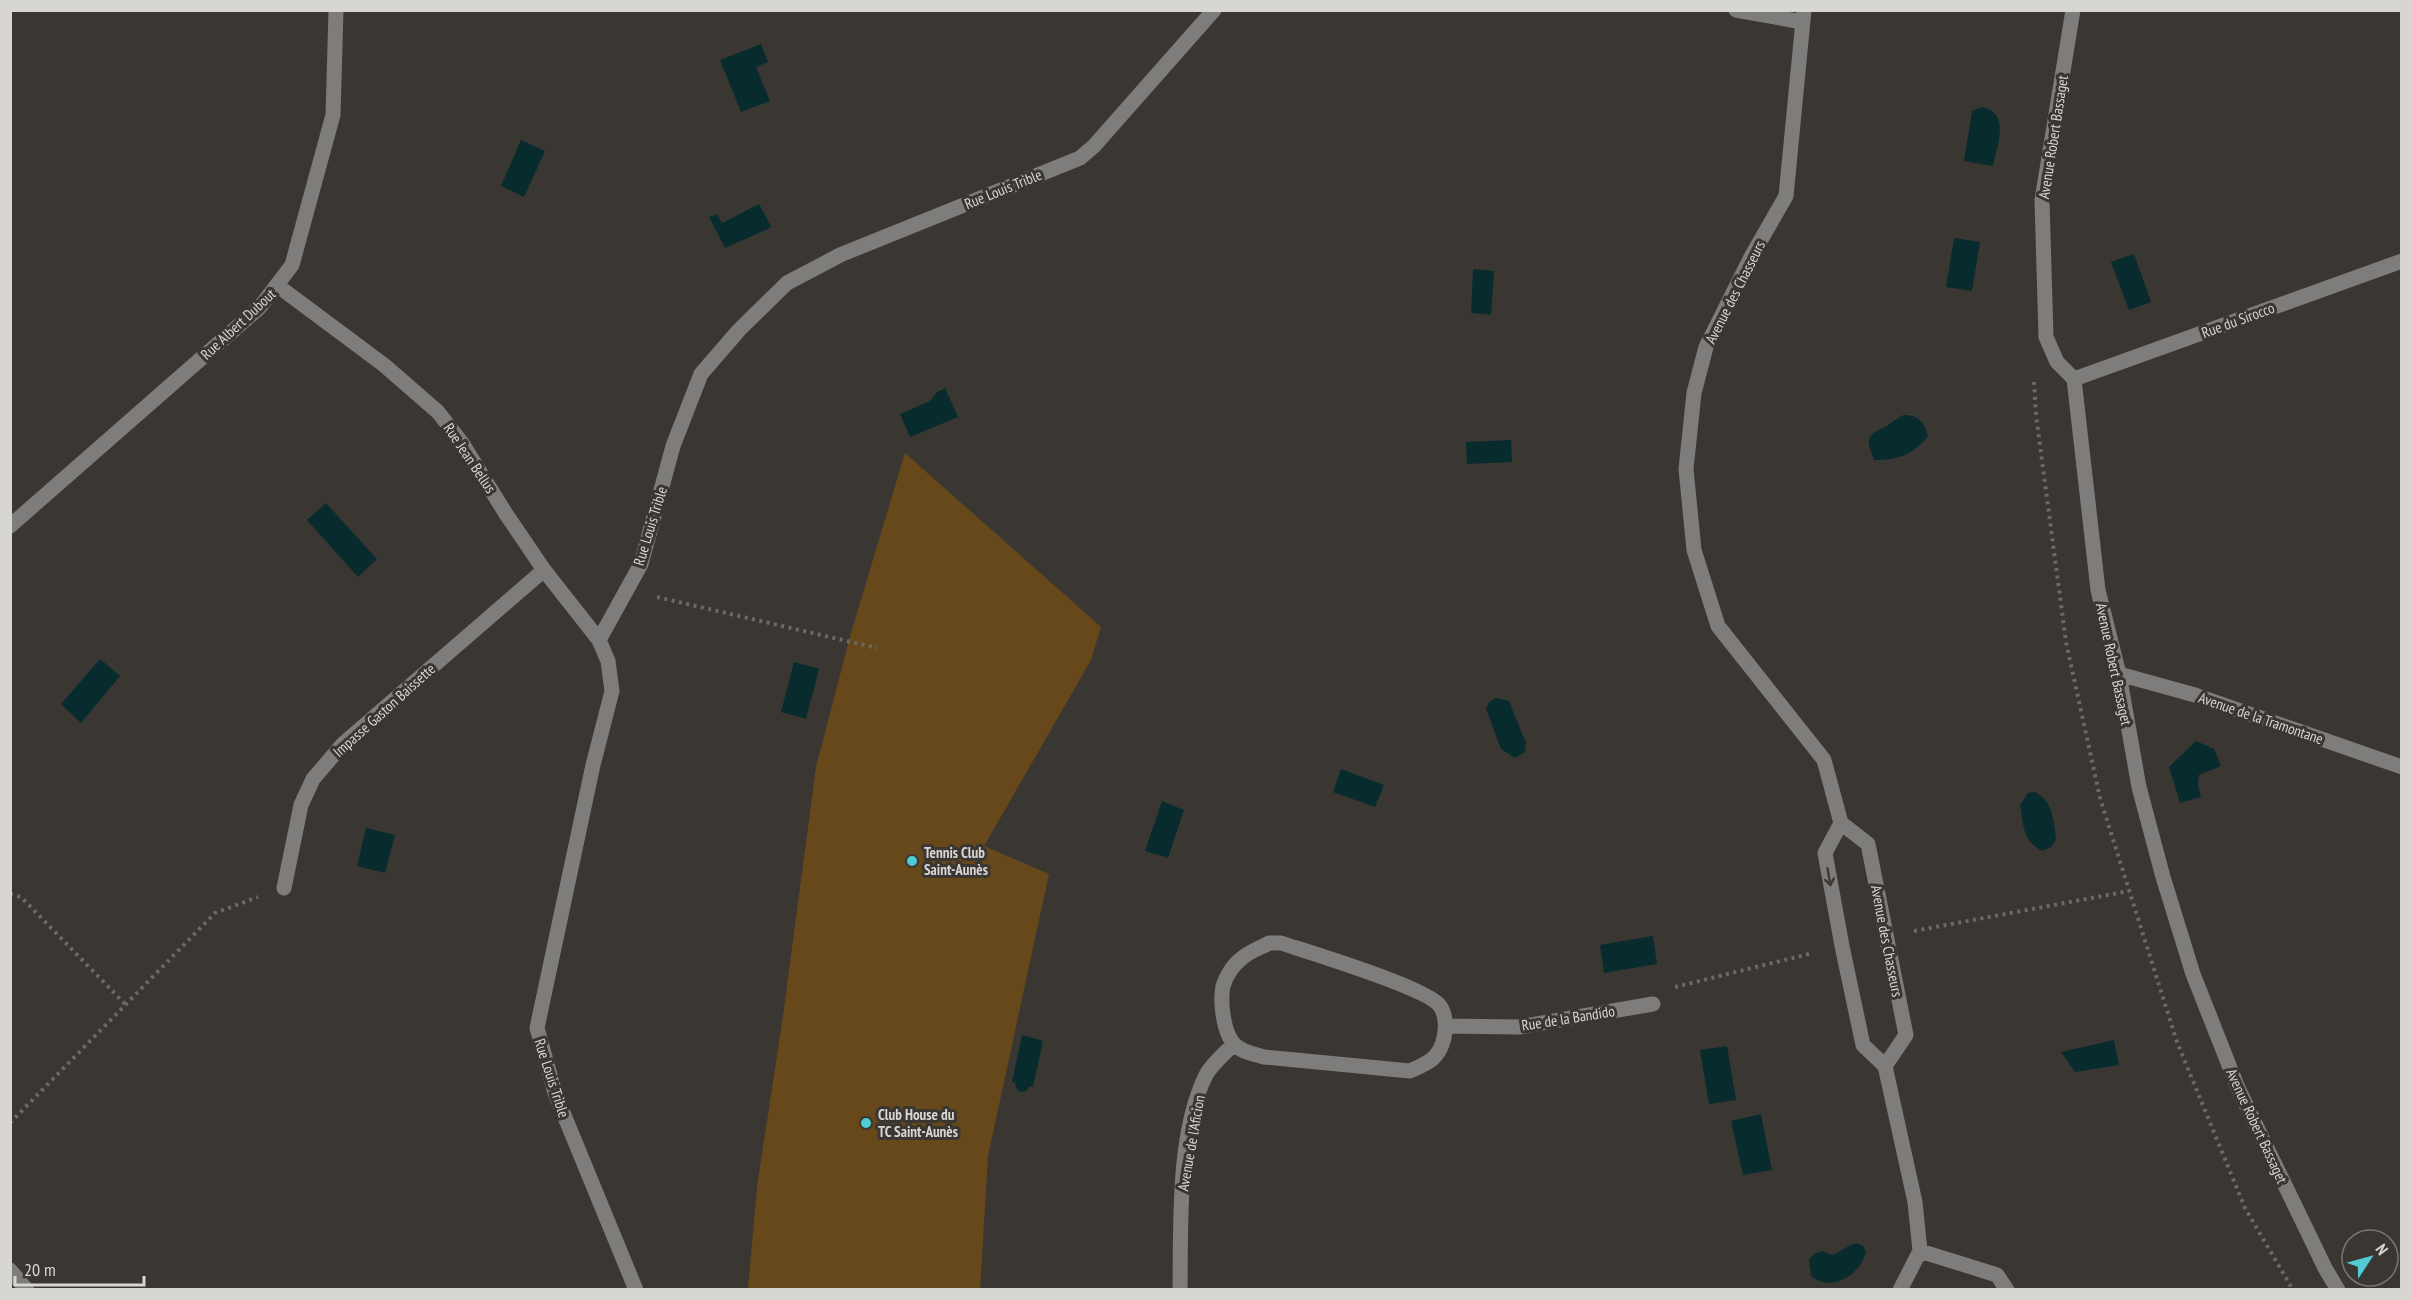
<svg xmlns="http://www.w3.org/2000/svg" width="2412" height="1300" font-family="'PT Sans Narrow',sans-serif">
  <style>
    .green { fill: #66481b }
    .water { fill: #082b2d }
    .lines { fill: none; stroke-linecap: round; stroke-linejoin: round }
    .path { stroke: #6c6a66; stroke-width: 4; stroke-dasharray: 3 4.5; stroke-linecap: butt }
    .minor { stroke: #7f7d7c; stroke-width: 15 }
    .oneway { stroke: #3d3a37 }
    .poi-dot { fill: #51ccd4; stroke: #3a3733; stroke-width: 2 }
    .labels { text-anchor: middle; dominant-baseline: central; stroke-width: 6; stroke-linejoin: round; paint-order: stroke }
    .street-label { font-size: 15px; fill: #d7d6d3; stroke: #3a3733 }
    .poi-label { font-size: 15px; font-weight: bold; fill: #d7d6d3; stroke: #3a3733; text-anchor: start }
  </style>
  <rect width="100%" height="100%" fill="#3a3733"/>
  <path class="green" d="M905 453 1101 627 1091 660 984 846 1049 874 988 1156 980 1289H748L757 1187 783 1016 816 767 851 633Z"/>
  <path class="water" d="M761 44 768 62 756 67 770 101 741 112 720 60Z
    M1982 107C2011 113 1997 144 1993 166L1964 161 1972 111Z
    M521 140 545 151 524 197 501 186Z
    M759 204 771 226 770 228 725 248 709 217 717 214 722 223Z
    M1954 238 1980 242 1972 291 1946 287Z
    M2134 254 2151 302 2129 310 2111 262Z
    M1473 269 1494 271 1491 315 1471 313Z
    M945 388 958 417 910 437 900 414 930 401 937 392Z
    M1904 415C1918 415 1925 422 1928 436 1913 455 1898 460 1874 460 1868 442 1863 437 1883 428 1890 425 1896 418 1904 415Z
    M1511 440 1512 462 1467 464 1466 442Z
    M326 503 377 559 358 577 307 520Z
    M100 659 120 676 81 723 61 704Z
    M794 662 819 669 806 719 781 712Z
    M1496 698 1509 701 1526 743 1525 752 1515 758 1501 749 1486 709 1489 702Z
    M2196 741 2214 749 2221 766 2199 775 2198 784 2201 797 2180 803 2169 767Z
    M1341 769 1384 785 1375 807 1333 792Z
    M2035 792C2053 801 2054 821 2056 839L2051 847 2042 851C2022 840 2024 826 2020 805L2028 793Z
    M1162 801 1184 810 1168 858 1145 851Z
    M366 828 395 835 385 873 357 866Z
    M1653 936 1657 964 1604 973 1600 945Z
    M1022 1035 1043 1041 1033 1087 1030 1086 1026 1091 1020 1092 1016 1088 1015 1083 1012 1082Z
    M2114 1040 2119 1065 2075 1072 2061 1052Z
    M1727 1046 1736 1100 1709 1104 1700 1050Z
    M1761 1114 1772 1170 1743 1175 1731 1121Z
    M1857 1243 1863 1246 1866 1252C1860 1275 1832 1293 1811 1276L1809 1260 1814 1254 1822 1251 1832 1255C1841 1252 1847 1245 1857 1243Z"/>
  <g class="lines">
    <path class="path" d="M2034 382 2036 415 2066 642 2100 798 2177 1042 2245 1208 2293 1290
      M657 597 877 648
      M10 894 21 897 126 1005
      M1914 931 2129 891
      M1675 987 1813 953
      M10 1123 215 913 258 897"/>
    <path class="minor" d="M1736 10 1802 22
      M1804 10 1786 196 1751 257 1706 347 1694 393 1686 469 1694 550 1718 626 1824 760 1841 823 1868 844 1906 1035 1885 1066
      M2073 10 2042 200 2046 337 2057 362 2074 379 2098 590 2119 674 2139 787 2163 877 2193 974 2238 1088 2325 1268 2338 1290
      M278 286 384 365 438 412 462 443 506 514 544 570 599 640 608 661 612 691 593 765 537 1028 555 1093 636 1290
      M2074 379 2402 261
      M10 526 260 307 292 265 333 115 336 10
      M599 640 641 564 673 446 701 374 739 330 787 283 840 255 1080 158 1094 146 1214 10
      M2119 674 2195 695 2402 767
      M1841 823 1825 853 1842 946 1863 1045 1885 1066 1915 1202 1920 1251 1900 1290
      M284 888 301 805 313 779 343 744 544 570
      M1269 943H1281C1308 952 1428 988 1440 1006 1446 1015 1446 1028 1444 1038 1439 1059 1428 1063 1410 1071L1264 1057C1254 1054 1241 1052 1234 1044 1223 1032 1220 1001 1223 986 1226 976 1233 965 1241 959 1248 952 1260 948 1269 943Z
      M1446 1026 1519 1027 1653 1004
      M1920 1251 1997 1275 2007 1290
      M10 1270 27 1290
      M1180 1290C1181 1225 1177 1133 1206 1075 1212 1064 1225 1053 1234 1044"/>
  </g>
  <defs><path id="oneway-shaft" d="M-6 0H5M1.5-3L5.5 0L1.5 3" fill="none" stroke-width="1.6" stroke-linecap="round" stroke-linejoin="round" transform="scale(1.5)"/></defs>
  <use class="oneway" href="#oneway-shaft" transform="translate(1829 877) rotate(80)"/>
  <g class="poi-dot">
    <circle cx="912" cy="861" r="6"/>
    <circle cx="866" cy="1123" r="6"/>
  </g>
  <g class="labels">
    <g class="street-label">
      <text transform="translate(2053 137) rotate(-81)">Avenue Robert Bassaget</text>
      <text transform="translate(1003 189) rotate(-22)">Rue Louis Trible</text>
      <text transform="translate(1735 292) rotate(-63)">Avenue des Chasseurs</text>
      <text transform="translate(2238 320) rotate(-20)">Rue du Sirocco</text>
      <text transform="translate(238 324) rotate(-43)">Rue Albert Dubout</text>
      <text transform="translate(470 458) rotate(56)">Rue Jean Bellus</text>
      <text transform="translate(650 526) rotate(-73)">Rue Louis Trible</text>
      <text transform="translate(2114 664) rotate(78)">Avenue Robert Bassaget</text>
      <text transform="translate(384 710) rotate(-42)">Impasse Gaston Baissette</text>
      <text transform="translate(2261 718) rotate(19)">Avenue de la Tramontane</text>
      <text transform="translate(1887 941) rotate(79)">Avenue des Chasseurs</text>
      <text transform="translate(1568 1018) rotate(-9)">Rue de la Bandido</text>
      <text transform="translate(552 1078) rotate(72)">Rue Louis Trible</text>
      <text transform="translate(2257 1126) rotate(65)">Avenue Robert Bassaget</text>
      <text transform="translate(1191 1143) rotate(-80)">Avenue de l'Aficion</text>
    </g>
    <g class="poi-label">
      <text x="924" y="852">Tennis Club<tspan x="924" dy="17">Saint-Aunès</tspan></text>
      <text x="878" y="1114">Club House du<tspan x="878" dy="17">TC Saint-Aunès</tspan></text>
    </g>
  </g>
  <rect width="2412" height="1300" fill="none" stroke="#d7d6d3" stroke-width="24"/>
  <g transform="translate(2370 1258) rotate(54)"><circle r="28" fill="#3a3733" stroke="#797773" stroke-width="1.5"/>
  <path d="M0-4.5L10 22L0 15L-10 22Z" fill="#51ccd4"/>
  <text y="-9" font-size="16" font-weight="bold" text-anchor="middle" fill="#d7d6d3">N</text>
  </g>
  <path d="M15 1276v9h129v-9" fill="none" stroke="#d7d6d3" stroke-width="3"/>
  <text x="24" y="1276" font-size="18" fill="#d7d6d3" stroke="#3a3733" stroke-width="4.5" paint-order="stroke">20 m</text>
</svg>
